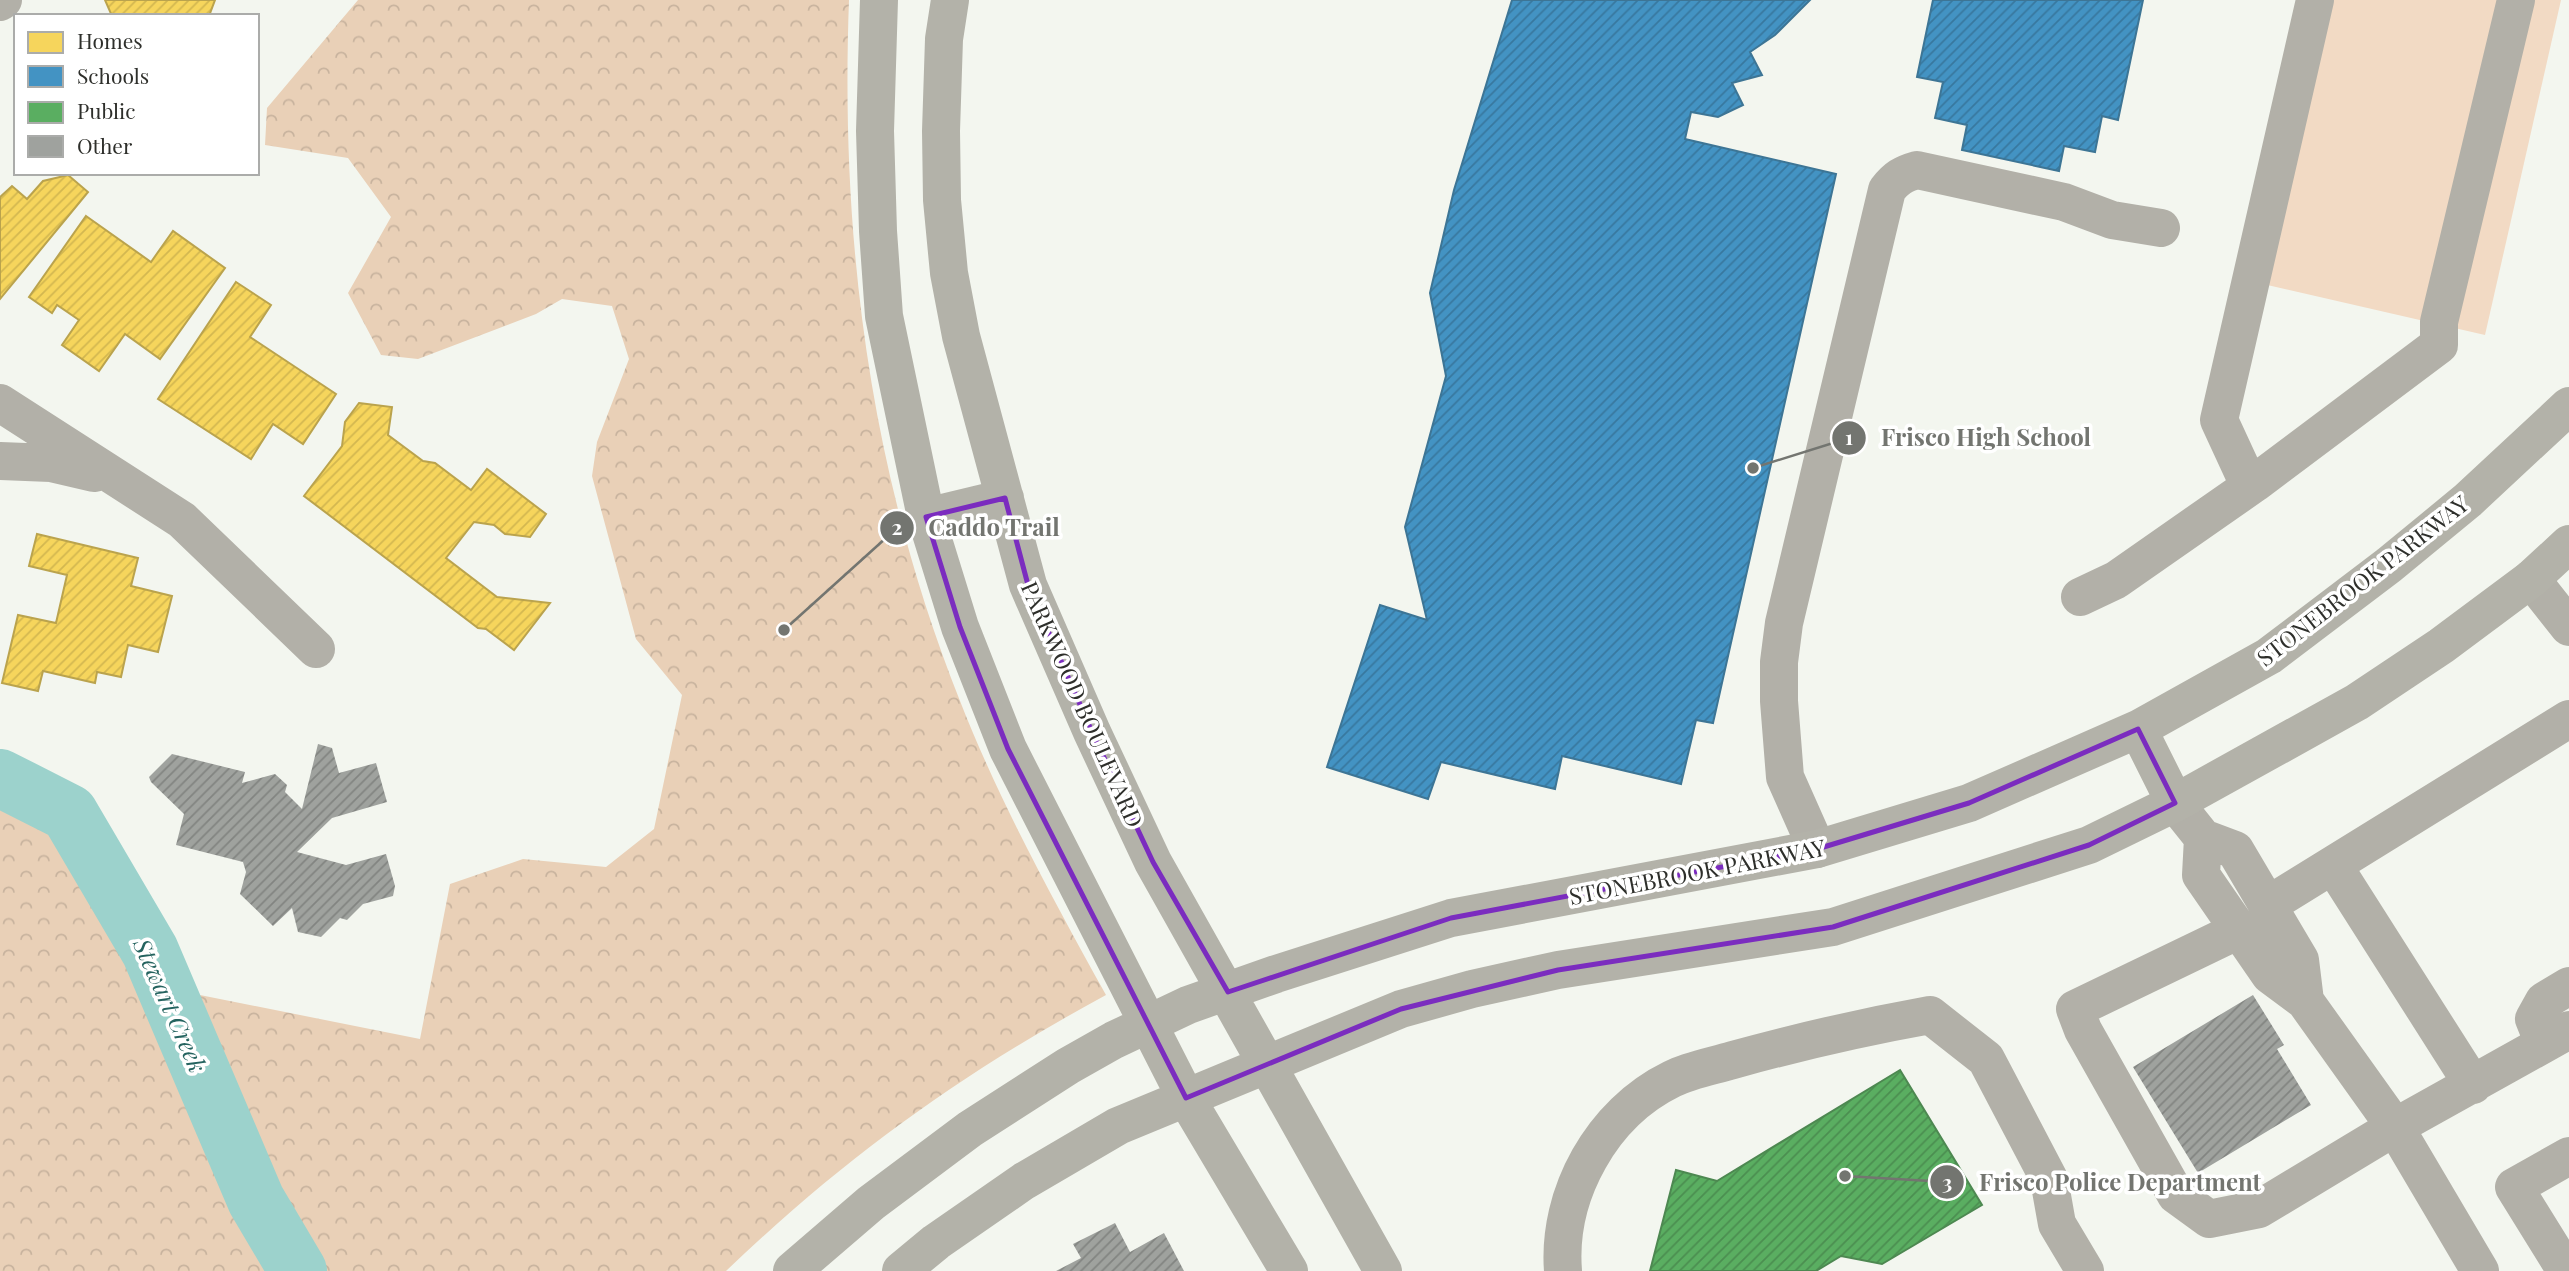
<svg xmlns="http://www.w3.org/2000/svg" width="2569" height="1271" font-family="'Playfair Display',serif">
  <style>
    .forest { fill: url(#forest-crowns) }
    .pitch { fill: #f2dac4 }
    .homes { fill: url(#homes-hatch); stroke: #baa34d; stroke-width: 2 }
    .schools { fill: url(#schools-hatch); stroke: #3d7595; stroke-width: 2 }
    .public { fill: url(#public-hatch); stroke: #4d8851; stroke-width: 2 }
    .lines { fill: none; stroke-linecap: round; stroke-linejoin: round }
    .river { stroke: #9cd2cc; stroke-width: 58 }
    .building { fill: url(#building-hatch) }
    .minor { stroke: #b2b0a8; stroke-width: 38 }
    .major { stroke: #b3b2a9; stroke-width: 38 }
    .marked { fill: none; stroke: #7b2cbf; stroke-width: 5; stroke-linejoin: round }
    .labels { text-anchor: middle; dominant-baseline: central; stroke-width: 7; stroke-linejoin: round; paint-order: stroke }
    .street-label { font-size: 23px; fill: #2e2f2b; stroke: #fff }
    .water-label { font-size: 24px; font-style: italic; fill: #24635f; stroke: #fff }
    .leader { fill: none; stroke: #737570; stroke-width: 2.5 }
    .callout-dot { fill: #737570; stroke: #fff; stroke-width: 2.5 }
    .mark-label { font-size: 21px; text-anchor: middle; font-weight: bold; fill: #fff }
    .callout-label { font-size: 24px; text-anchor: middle; font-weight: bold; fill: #737570; stroke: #fff; stroke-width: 7; stroke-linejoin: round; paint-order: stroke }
  </style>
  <defs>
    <pattern id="forest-crowns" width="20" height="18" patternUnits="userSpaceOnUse" patternTransform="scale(1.75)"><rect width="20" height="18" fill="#e9d0b7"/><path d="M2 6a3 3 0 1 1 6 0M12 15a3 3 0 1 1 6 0" fill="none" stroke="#c8b39e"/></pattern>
    <pattern id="homes-hatch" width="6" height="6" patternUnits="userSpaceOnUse" patternTransform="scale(1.75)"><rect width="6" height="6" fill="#f6d55c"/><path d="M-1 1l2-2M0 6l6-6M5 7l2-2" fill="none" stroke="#d3b750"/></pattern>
    <pattern id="schools-hatch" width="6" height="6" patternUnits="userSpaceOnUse" patternTransform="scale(1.75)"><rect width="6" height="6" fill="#4393c3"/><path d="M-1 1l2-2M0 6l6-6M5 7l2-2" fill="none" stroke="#38789f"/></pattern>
    <pattern id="public-hatch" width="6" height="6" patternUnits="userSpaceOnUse" patternTransform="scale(1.75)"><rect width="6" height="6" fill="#5aae61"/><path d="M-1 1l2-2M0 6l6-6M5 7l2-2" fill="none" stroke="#4b8e50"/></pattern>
    <pattern id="building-hatch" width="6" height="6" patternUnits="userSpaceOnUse" patternTransform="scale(1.75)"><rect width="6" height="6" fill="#9fa29e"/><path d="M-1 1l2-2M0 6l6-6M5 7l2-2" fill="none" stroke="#828481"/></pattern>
  </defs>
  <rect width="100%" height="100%" fill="#f3f6ef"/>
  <path class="forest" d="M358 0H849C840 242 870 475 960 701 1000 803 1053 899 1106 995 962 1073 844 1158 726 1271H0V761L50 772 170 989 420 1039 450 884 523 859 606 867 654 829 682 695 636 639 592 476 597 442 629 359 612 306 562 299 536 314 418 359 381 355 348 293 391 217 348 158 265 145 267 108Z"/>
  <path class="pitch" d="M2314 0H2561L2485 335 2250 281Z"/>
  <path class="homes" d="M105 0H215L209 16H112Z
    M68 175 88 192 0 299V197L12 186 27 199 43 181Z
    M86 216 151 262 173 231 225 268 160 359 125 334 99 371 62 345 79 320 57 305 52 313 29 297Z
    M236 282 271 305 250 337 336 394 303 444 273 424 251 459 158 399Z
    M359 403 392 407 388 435 423 461 435 463 471 490 487 469 546 514 530 537 505 534 494 525 474 522 446 558 497 597 550 603 514 650 486 629 478 628 304 496 342 446 345 422Z
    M37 534 138 558 131 586 172 596 158 652 128 645 121 677 97 672 95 683 43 671 38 691 2 683 18 615 56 623 67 575 29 566Z"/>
  <path class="schools" d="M1512 0H1810L1775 35 1750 52 1762 75 1732 83 1743 105 1718 117 1691 112 1685 139 1836 174 1713 723 1696 720 1681 784 1562 756 1555 789 1441 762 1428 799 1327 767 1380 605 1427 620 1405 527 1446 376 1430 293 1454 190Z
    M1933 0H2143L2118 120 2102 116 2095 152 2064 146 2059 171 1962 150 1967 125 1935 118 1943 82 1917 77Z"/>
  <path class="public" d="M1900 1070 1982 1205 1882 1264 1841 1256 1816 1271H1650L1676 1170 1717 1181Z"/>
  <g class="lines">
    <path class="river" d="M0 778 69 813 150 951 256 1200 298 1271"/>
  </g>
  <path class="building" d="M318 744 332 748 339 773 376 763 387 802 332 818 297 852 346 865 386 854 395 886 393 896 363 904 347 920 340 918 321 937 298 932 292 908 273 926 240 894 246 872 243 862 176 845 184 814 151 782 149 777 172 754 245 772 242 783 275 774 287 785 285 792 302 809Z
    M2253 995 2284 1045 2277 1049 2311 1105 2198 1173 2133 1067Z
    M1115 1223 1130 1252 1164 1233 1184 1271H1056L1081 1258 1073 1244Z"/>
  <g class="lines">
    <path class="minor" d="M0 2 3 0
      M0 403 182 520 316 649
      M0 461 51 463 94 473
      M2255 483 2439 345V322L2516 0
      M2531 579 2569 627
      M2080 597 2116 580 2255 483 2243 472 2219 420 2315 0
      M2175 803 2203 838 2201 875 2270 975 2305 1001 2300 960 2235 850 2203 838
      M1817 849 1785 777 1779 701V662L1784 623 1887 190C1896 178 1903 174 1917 170L2064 202 2112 220 2161 228
      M2333 865 2473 1085
      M2268 905 2569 719
      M2239 930 2075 1009 2083 1030 2176 1195 2209 1219 2259 1209 2395 1127 2480 1271
      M2305 1001 2395 1127 2569 1030
      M2544 1044 2534 1019 2544 1001 2569 986
      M1563 1271C1557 1194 1602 1113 1672 1079 1690 1070 1713 1066 1733 1060 1798 1042 1863 1027 1930 1015L1986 1059 2049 1179 2057 1224 2085 1271
      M2566 1271 2514 1187 2569 1156"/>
    <path class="major" d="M879 0 875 131 878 231 884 316 926 517 960 627 1008 749 1186 1098 1289 1271
      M950 0 944 39 941 131 942 200 949 273 961 336 1028 585 1092 732 1153 862 1383 1271
      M926 517 1005 498
      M2138 729 2175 803
      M792 1271 871 1203 970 1129 1068 1066 1114 1040 1188 1005 1276 974 1451 918 1817 849 1969 803 2138 729 2269 656 2389 565 2468 500 2569 406
      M901 1271 936 1242 1024 1181 1118 1126 1401 1009 1472 989 1558 970 1833 927 2089 845 2175 803 2357 702 2441 646 2531 579 2569 544"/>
  </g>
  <path class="marked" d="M1005 498 1028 585 1092 732 1153 862 1228 992 1451 918 1817 849 1969 803 2138 729 2175 803 2089 845 1833 927 1558 970 1401 1009 1186 1098 1008 749 960 627 926 517Z"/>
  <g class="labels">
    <g class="street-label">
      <text transform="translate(2362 580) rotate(-38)">STONEBROOK PARKWAY</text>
      <text transform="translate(1083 704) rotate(66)">PARKWOOD BOULEVARD</text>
      <text transform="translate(1697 871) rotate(-11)">STONEBROOK PARKWAY</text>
    </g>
    <g class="water-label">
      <text transform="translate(171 1005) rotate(66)">Stewart Creek</text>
    </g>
  </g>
  <path class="leader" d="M1753 468L1849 438M784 630L897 528M1845 1176L1947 1182"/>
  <g class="callout-dot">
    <circle cx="1753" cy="468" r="7"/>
    <circle cx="784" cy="630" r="7"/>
    <circle cx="1845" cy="1176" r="7"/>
    <circle cx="1849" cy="438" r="18"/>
    <circle cx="897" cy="528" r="18"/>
    <circle cx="1947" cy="1182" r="18"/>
  </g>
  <g class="mark-label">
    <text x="1849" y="445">1</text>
    <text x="897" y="535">2</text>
    <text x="1947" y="1190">3</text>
  </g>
  <g class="callout-label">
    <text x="1986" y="446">Frisco High School</text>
    <text x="994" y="536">Caddo Trail</text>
    <text x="2120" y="1191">Frisco Police Department</text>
  </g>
  <rect x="14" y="14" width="245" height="161" fill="#ffffff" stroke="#abacaa" stroke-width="2"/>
  <rect x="28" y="32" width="35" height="21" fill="#f6d55c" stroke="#abacaa" stroke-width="2"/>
  <text x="77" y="49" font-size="21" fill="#2e2f2b">Homes</text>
  <rect x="28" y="66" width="35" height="21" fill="#4393c3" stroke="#abacaa" stroke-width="2"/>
  <text x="77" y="84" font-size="21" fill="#2e2f2b">Schools</text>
  <rect x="28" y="102" width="35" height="21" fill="#5aae61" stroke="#abacaa" stroke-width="2"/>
  <text x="77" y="119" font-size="21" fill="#2e2f2b">Public</text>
  <rect x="28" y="136" width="35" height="21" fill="#9fa29e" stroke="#abacaa" stroke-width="2"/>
  <text x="77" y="154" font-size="21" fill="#2e2f2b">Other</text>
</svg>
